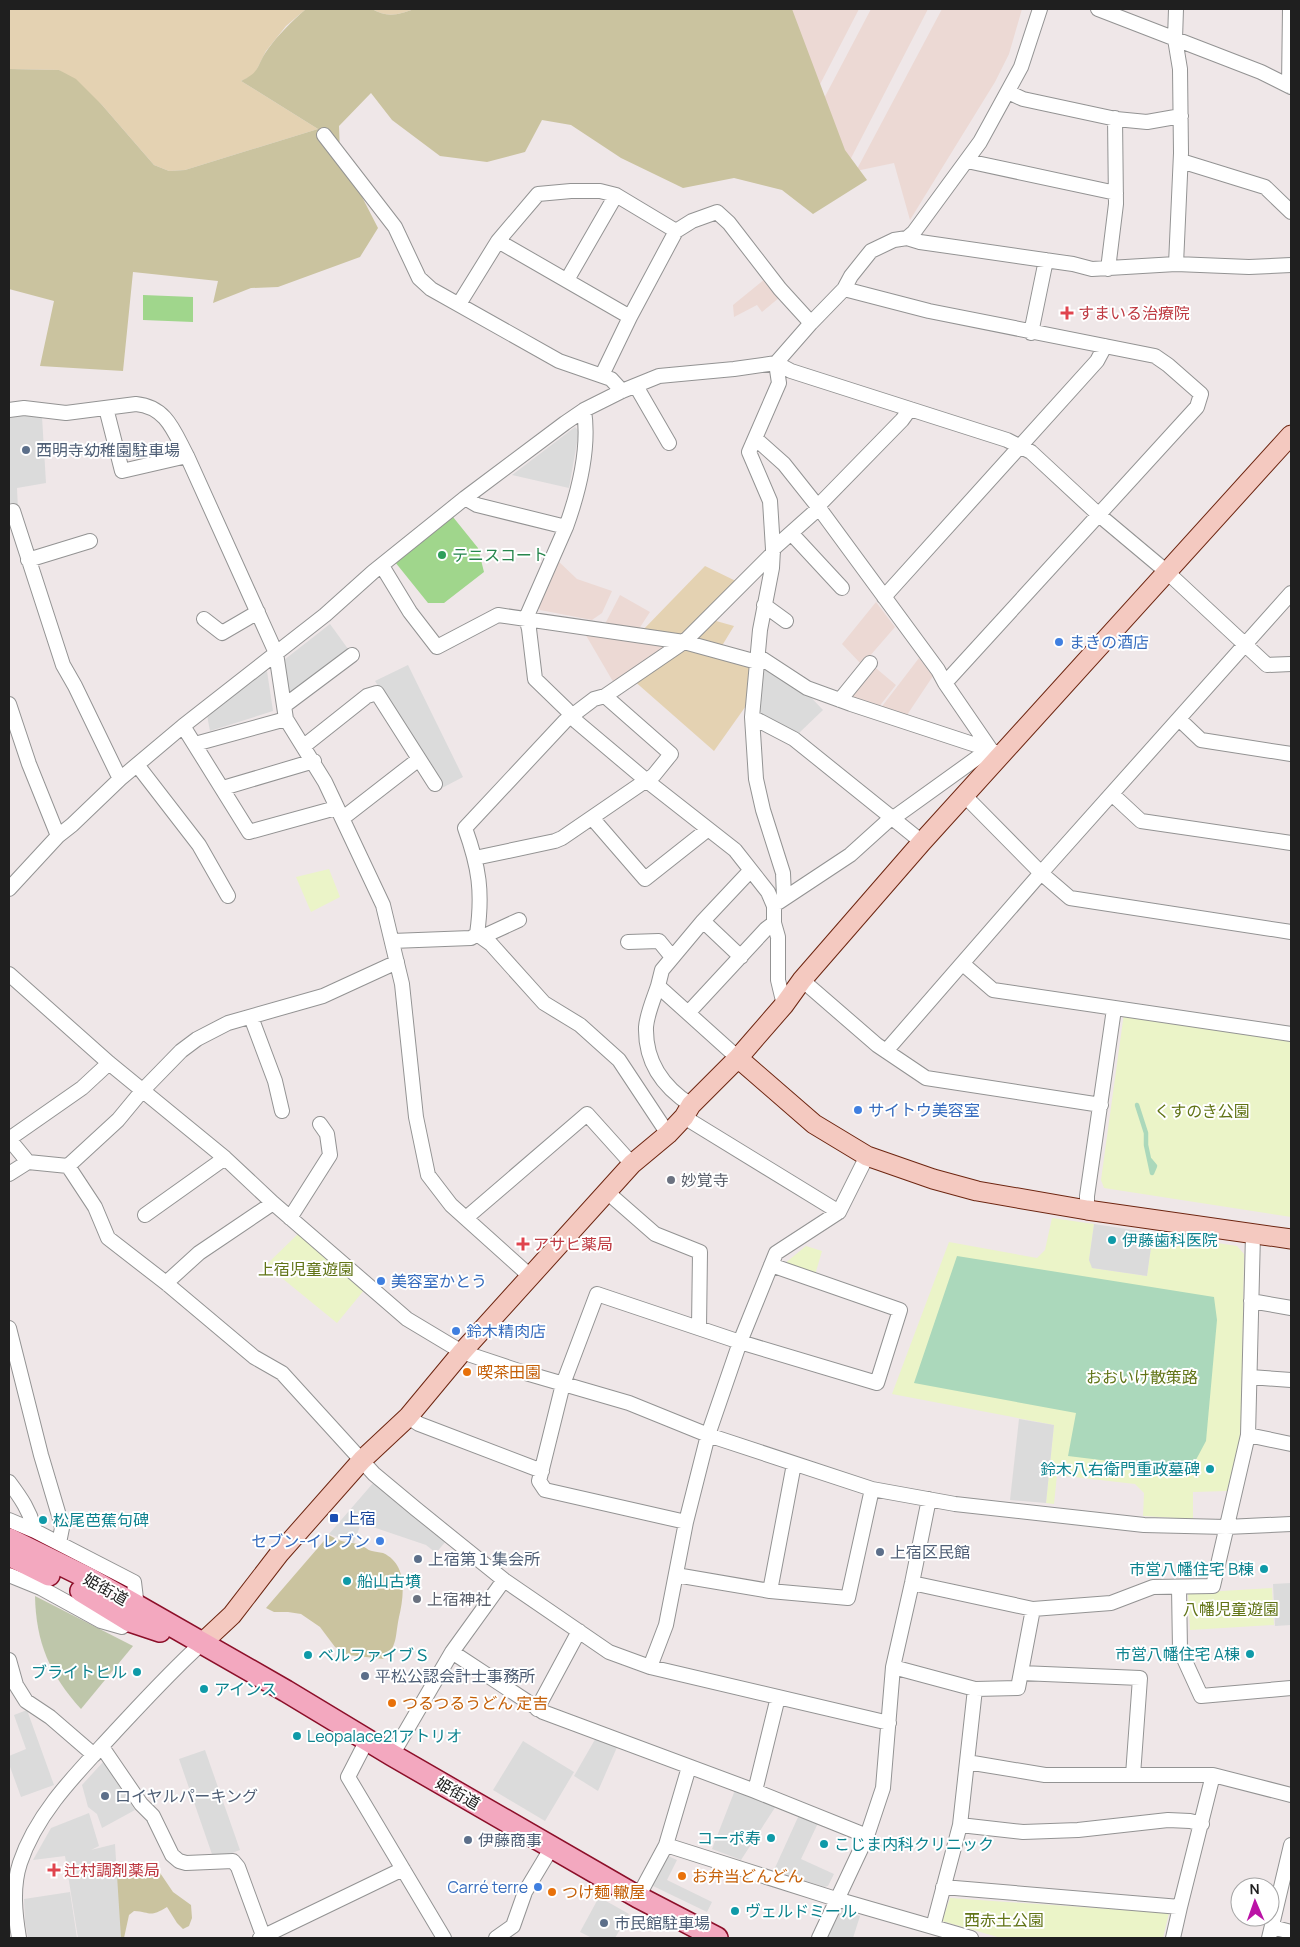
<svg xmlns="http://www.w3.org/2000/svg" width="1300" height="1947" font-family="Manrope,'Noto Sans JP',sans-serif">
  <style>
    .farmland { fill: #ecd9d4 }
    .grass { fill: #e4d2b2 }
    .forest { fill: #cac39f }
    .cemetery { fill: #bec6aa }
    .park { fill: #ebf4c8 }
    .pitch { fill: #a0d68c }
    .parking { fill: #dbdbdb }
    .water { fill: #abd8bb }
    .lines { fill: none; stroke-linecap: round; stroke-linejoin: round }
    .stream { stroke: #abd8bb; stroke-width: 4.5 }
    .street-casing { stroke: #939393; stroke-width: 16 }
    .secondary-casing { stroke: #6d2510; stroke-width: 21 }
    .primary-casing { stroke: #8c0f29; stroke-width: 24 }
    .street { stroke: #fff; stroke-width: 14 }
    .secondary { stroke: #f4c9c0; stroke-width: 19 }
    .primary { stroke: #f3a8bf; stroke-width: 21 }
    .health-dot { fill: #e0444e; stroke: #fff; stroke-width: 2 }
    .service-dot { fill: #5c6f8a; stroke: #fff; stroke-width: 2 }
    .leisure-dot { fill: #2e9e5b; stroke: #fff; stroke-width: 2 }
    .shop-dot { fill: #3f7fe0; stroke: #fff; stroke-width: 2 }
    .worship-dot { fill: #6b7280; stroke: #fff; stroke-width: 2 }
    .culture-dot { fill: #0f9aa8; stroke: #fff; stroke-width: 2 }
    .food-dot { fill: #e8710a; stroke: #fff; stroke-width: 2 }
    .transit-dot { fill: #1a4fb4; stroke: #fff; stroke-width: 2 }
    .labels { text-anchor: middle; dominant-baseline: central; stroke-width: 4; stroke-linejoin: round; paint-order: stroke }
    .health-label { font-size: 16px; fill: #be3a42; stroke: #fff; text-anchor: start }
    .service-label { font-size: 16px; fill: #4e5e75; stroke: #fff; text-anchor: start }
    .leisure-label { font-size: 16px; fill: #27864d; stroke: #fff; text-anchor: start }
    .shop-label { font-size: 16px; fill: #366cbe; stroke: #fff; text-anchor: start }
    .park-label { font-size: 16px; fill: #617416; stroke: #fff }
    .worship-label { font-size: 16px; fill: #5b616d; stroke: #fff; text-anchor: start }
    .culture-label { font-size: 16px; fill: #0d838f; stroke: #fff; text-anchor: start }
    .food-label { font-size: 16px; fill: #c56008; stroke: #fff; text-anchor: start }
    .transit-label { font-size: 16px; fill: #164399; stroke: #fff; text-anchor: start }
    .street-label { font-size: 16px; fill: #1f1f1f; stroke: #fff }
  </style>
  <rect width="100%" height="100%" fill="#efe7e8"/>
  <path class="farmland" d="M777 9H859L815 94Z
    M871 9H928L847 166 820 106Z
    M942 9H1022L1009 54 995 82 910 220 894 163 856 171Z
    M765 279 780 297 762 312 757 305 734 317 733 305Z
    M556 559 577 579 612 591 602 613 592 620 540 610 537 605Z
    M620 595 650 612 637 632 605 624Z
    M876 602 895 627 862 665 842 644Z
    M584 632 676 645 615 685Z
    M919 658 933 676 907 715 880 709Z
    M871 664 896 685 878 708 846 694Z"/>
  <path class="grass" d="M9 9H306L286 26 266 51 254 75 241 81 318 129 185 170 169 171 154 165 102 105 59 70 9 69Z
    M372 9H414C398 15 387 18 372 9Z
    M705 566 740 583 686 636 641 632Z
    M709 619 734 626 720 649 687 641Z
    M682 647 750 665 748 703 714 751 632 679Z"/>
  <path class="forest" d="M306 9H372C387 18 398 15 414 9H792L845 150 867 180 813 214 782 190 734 178 683 188 621 158 571 125 542 120 525 152 487 162 440 156 392 120 371 93 339 126 340 154 378 228 360 257 278 287 251 288 213 303 218 281 133 272 123 371 40 366 54 301 9 289V69L59 70 76 79 102 105 154 165 169 171 185 170 318 129 241 81C262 71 256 65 268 49 279 34 292 21 306 9Z
    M329 1535C340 1542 347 1542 358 1544 363 1545 367 1550 372 1551 375 1552 379 1552 383 1553 408 1564 404 1596 399 1617 395 1636 398 1645 384 1659L348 1655 335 1647 320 1627 301 1614 288 1612H274L266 1608Z
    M152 1861 173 1892 191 1905 192 1918 189 1926 183 1929 177 1923 167 1907C149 1918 151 1912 134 1911L129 1915 124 1938H111L98 1876Z"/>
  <path class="cemetery" d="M35 1596 133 1646 81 1709C50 1675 36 1643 35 1596Z"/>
  <path class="park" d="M329 869 340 897 311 912 296 877Z
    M1124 1013 1291 1034V1217L1104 1188 1101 1180Z
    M1052 1218 1094 1224 1089 1260 1093 1268 1147 1276 1153 1233 1237 1246 1244 1254 1241 1433 1227 1491 1193 1492V1519L1143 1516 1144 1493 1135 1484 1057 1475 1054 1504 1046 1503 1054 1425 892 1394 949 1242 1037 1258 1045 1250Z
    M299 1233 365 1289 337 1323 266 1265Z
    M806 1246 822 1251 815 1275 784 1264Z
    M1272 1588 1274 1625 1190 1630 1188 1593Z
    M950 1898 1169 1913 1163 1938H1001L942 1921Z"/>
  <path class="pitch" d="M143 295 193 297V322L143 320Z
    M453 517 478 548 484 572 444 603H428L395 562Z"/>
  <path class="parking" d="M36 415 42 417 46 483 17 488 18 509 9 512V417Z
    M575 427 579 431 569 488 512 475Z
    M330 624 351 653 288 699 284 660Z
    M408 665 463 777 442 788 375 681Z
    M765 666 798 684 823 710 799 733 759 714 757 710 759 671Z
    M267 671 273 711 210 731 207 715 260 674Z
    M1094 1224 1153 1233 1147 1276 1092 1268 1089 1260Z
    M1019 1419 1054 1425 1046 1503 1010 1500Z
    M374 1482 446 1541 436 1553 426 1545 361 1523 354 1543 329 1534Z
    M1291 1583V1625L1275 1626 1273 1584Z
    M27 1710 54 1785 21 1797 9 1764V1756L26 1749 14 1715Z
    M597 1736 618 1745 598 1791 574 1776Z
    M523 1741 574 1772 545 1821 493 1790Z
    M205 1750 240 1850 214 1860 179 1759Z
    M103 1762 135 1810 102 1828 97 1814 88 1807 82 1785Z
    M735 1790 776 1806 741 1860 712 1849Z
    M89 1813 99 1846 91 1850 115 1844 121 1938H78L65 1856 33 1860 51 1828Z
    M799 1815 818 1823 801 1859 834 1874 828 1886 824 1887 774 1870Z
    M666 1855 677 1860 667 1880 712 1902 707 1912 651 1885Z
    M70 1892 77 1938H28L25 1922 24 1899Z
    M599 1897 629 1914 615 1938H592L580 1932Z
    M838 1909 860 1916 853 1938H826Z"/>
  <path class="water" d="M957 1256 1214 1297 1217 1320 1206 1441 1190 1471 1068 1456 1076 1413 914 1383Z"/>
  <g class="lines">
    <path class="stream" d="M1137 1105 1146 1133V1145L1152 1173
      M1150 1160 1155 1166 1152 1173"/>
    <defs>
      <path id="street" d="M1098 9 1261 72 1291 87
        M1289 86 1290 9
        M1008 92 1023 99 1116 119 1147 122 1181 116
        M324 135 395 227 419 278 431 289 559 361 611 379 622 391
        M967 161 1116 193
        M1181 161 1265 187 1291 212
        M907 238 920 242 1073 264 1092 269 1176 264 1249 267 1291 265
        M498 241 630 317
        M1176 264 1181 153 1180 69 1175 39 1176 9
        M1108 269 1116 204 1115 118
        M567 280 616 195
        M459 304 498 241 538 194 571 191H600L616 195 676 231 692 221 717 212 729 223 780 289 811 323
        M1031 333 1046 260
        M776 363 779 383 749 452 770 501 773 549 772 568 760 630 752 717 756 779 763 810 783 873 784 897
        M776 363 811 323 844 289 851 276 871 251 894 240 907 238 914 232 980 142 1021 67 1040 9
        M602 375 630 317 676 231
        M636 386 669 443
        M106 408 122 471 187 456
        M9 410 24 408 66 413 136 404C167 407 174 432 187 456L276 653 286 719 325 782 383 905 402 984 416 1117 428 1175 451 1205 530 1276
        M756 439 784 464 819 508 938 670 945 683 1197 407 1201 394 1168 365 1155 356 929 311 844 289
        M465 498 477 505 566 527 526 618 529 629 535 679 566 709 577 722 647 781 735 850 768 892 774 906V923L778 937V980L784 1005
        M818 506 902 420 910 409
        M13 511 63 665 75 686 120 779
        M566 527C579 491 590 449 584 410
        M791 533 842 588
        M773 549 819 508
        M28 560 90 541
        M382 566 410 612 437 647 498 615 684 642 757 662
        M1291 593 1041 873 1070 898 1291 932
        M884 597 1097 361 1105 346
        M764 605 786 621
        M204 619 222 633 258 612
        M758 656 807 688 851 704 991 750 1002 755
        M605 696 684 642 773 553
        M840 700 870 663
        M9 704 29 764 58 836
        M284 706 352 655
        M752 717 794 739 922 842
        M1180 720 1201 740 1291 754
        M183 726 249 832 336 808
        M195 744 286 719
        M304 746 367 696 377 693 435 784
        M138 766 199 845 228 896
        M223 788 314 761
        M1113 795 1141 821 1291 843
        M343 818 419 759
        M593 819 645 879 707 830
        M892 819 981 755 991 750 945 683
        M9 889 58 836 72 825 120 779 183 726 325 615 373 572 465 498 565 423 584 410 622 391 659 376 734 369 776 363 791 371 1007 440 1031 452 1099 515 1167 572 1267 665 1291 664
        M779 902 850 855 891 818
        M703 921 741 957
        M477 934 491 944 544 1003 580 1025 619 1060 668 1134
        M482 937 519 920
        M392 941 471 938 477 934C483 892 479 867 465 828L565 721 594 699 605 696 671 754 654 775 562 838 555 841 475 858
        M628 942 659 941 672 957
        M963 964 993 990 1291 1034
        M9 974 109 1063 225 1158 273 1203 407 1319 462 1352 519 1371 629 1403 708 1435 872 1489 955 1504 1144 1525 1226 1527 1291 1524
        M802 980 877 1045 926 1078 1101 1105
        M658 986 662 970 703 921 750 871
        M689 1012 766 929 774 923
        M251 1017 275 1081 282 1111
        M886 1051 1041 873 965 796
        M691 1105C663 1087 645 1062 646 1027 647 1014 654 998 658 986L738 1058
        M684 1117 839 1212
        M9 1139 28 1162 68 1166 118 1120 142 1091 181 1051 197 1039 228 1023 323 996 397 962
        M9 1139 82 1088 109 1063
        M68 1166 95 1207 108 1238 166 1283 254 1357 282 1373 374 1474 416 1509 504 1580 609 1652 650 1667 889 1723
        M9 1174 28 1162
        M607 1192 655 1234 700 1252 699 1328
        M1087 1210V1196L1114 1009
        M145 1215 225 1158
        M290 1218 330 1155 327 1134 320 1124
        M466 1218 587 1114 632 1164
        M166 1283 199 1253 273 1203
        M1251 1301 1291 1308
        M9 1328 41 1455 60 1519 62 1528 59 1543
        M1250 1377 1291 1380
        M408 1417 419 1424 542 1471
        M1248 1435 1291 1444
        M9 1482C21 1498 30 1511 35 1531
        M9 1520 35 1531 134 1582 137 1607
        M686 1522 545 1490 539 1481 563 1384 597 1294 740 1342 877 1383 900 1310 771 1265
        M9 1575 41 1588 101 1621 122 1627 130 1621
        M676 1575 770 1591 848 1598 872 1489
        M912 1583 1033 1609 1111 1603 1153 1587 1213 1586 1248 1435 1253 1234
        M1179 1587 1180 1650 1201 1696 1291 1688
        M770 1591 794 1464
        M452 1652 543 1712 755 1791 867 1836
        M9 1660 16 1685 26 1701 50 1717 94 1755
        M650 1667 666 1625 686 1522 708 1435 740 1342 776 1253 839 1212 867 1156
        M893 1667 975 1689 1018 1688 1033 1609
        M1021 1673 1140 1678 1133 1775
        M537 1709 579 1631
        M367 1740 348 1777 444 1938
        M102 1747 141 1804 153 1816 172 1855 179 1861 186 1863 233 1861 238 1867 264 1938
        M392 1755 452 1652 504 1580
        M967 1762 1045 1775H1213L1291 1795
        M755 1791 778 1697
        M960 1825 1023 1832 1078 1830 1168 1820 1190 1821 1202 1824
        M666 1845 836 1899 933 1927 960 1825 975 1689
        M943 1887 1180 1907 1213 1775
        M638 1897 666 1845 689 1767
        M933 1927 971 1938
        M1272 1927 1291 1932
        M19 1938C15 1914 12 1887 20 1863 37 1812 78 1772 113 1734 142 1703 170 1672 201 1644
        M260 1938 403 1869
        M496 1938 513 1926 525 1892 552 1847
        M819 1938 867 1836 883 1788 893 1667 912 1583 929 1499
        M1173 1938 1180 1907
        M1269 1938 1291 1845"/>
      <path id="secondary" d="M738 1058 814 1124 867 1156 933 1179 977 1191 1087 1210 1291 1239
        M201 1644 232 1615 279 1554 362 1460 408 1417 462 1352 632 1164 668 1134 684 1117 691 1105 738 1058 784 1005 802 980 922 842 1291 435"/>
      <path id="primary" d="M9 1539 92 1580 286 1691 392 1755 638 1897 717 1938
        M9 1555 49 1575
        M81 1591 130 1621 160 1631"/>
    </defs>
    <use href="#street" class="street-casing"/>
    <use href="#secondary" class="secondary-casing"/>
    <use href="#primary" class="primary-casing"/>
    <use href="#street" class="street"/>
    <use href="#secondary" class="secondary"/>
    <use href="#primary" class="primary"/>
  </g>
  <g class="health-dot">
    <path d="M1064.5 305.5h5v5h5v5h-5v5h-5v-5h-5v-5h5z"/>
    <path d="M520.5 1236.5h5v5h5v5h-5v5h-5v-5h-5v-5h5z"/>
    <path d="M51.5 1862.5h5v5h5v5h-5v5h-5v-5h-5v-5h5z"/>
  </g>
  <g class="service-dot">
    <circle cx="26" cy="450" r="5"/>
    <circle cx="880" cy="1552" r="5"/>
    <circle cx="418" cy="1559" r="5"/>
    <circle cx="365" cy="1676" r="5"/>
    <circle cx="105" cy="1796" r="5"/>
    <circle cx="468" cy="1840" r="5"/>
    <circle cx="604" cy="1923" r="5"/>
  </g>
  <circle class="leisure-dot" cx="442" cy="555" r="5"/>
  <g class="shop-dot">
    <circle cx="1059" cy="642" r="5"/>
    <circle cx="858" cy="1110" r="5"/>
    <circle cx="381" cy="1281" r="5"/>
    <circle cx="456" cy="1331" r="5"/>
    <circle cx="380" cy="1541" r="5"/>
    <circle cx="538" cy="1887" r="5"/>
  </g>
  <g class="worship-dot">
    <circle cx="671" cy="1180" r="5"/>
    <circle cx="417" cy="1599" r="5"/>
  </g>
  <g class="culture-dot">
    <circle cx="1112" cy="1240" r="5"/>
    <circle cx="1210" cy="1469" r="5"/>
    <circle cx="43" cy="1520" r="5"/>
    <circle cx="1264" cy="1569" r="5"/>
    <circle cx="347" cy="1581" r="5"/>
    <circle cx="1250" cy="1654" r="5"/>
    <circle cx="308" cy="1655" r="5"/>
    <circle cx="137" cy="1672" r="5"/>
    <circle cx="204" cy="1689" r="5"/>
    <circle cx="297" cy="1736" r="5"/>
    <circle cx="771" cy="1838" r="5"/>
    <circle cx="824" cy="1844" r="5"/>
    <circle cx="735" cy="1911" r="5"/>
  </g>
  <g class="food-dot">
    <circle cx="467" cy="1372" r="5"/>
    <circle cx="392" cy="1703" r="5"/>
    <circle cx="682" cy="1876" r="5"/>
    <circle cx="552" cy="1892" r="5"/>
  </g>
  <rect class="transit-dot" x="329" y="1513" width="10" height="10" rx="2.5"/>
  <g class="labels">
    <g class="health-label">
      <text x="1078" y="313">すまいる治療院</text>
      <text x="533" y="1244">アサヒ薬局</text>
      <text x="64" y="1870">辻村調剤薬局</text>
    </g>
    <g class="service-label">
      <text x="36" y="450">西明寺幼稚園駐車場</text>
      <text x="890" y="1552">上宿区民館</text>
      <text x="428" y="1559">上宿第１集会所</text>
      <text x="375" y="1676">平松公認会計士事務所</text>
      <text x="115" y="1796">ロイヤルパーキング</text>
      <text x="478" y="1840">伊藤商事</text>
      <text x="614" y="1923">市民館駐車場</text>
    </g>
    <g class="leisure-label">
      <text x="452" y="555">テニスコート</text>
    </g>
    <g class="shop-label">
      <text x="1069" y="642">まきの酒店</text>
      <text x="868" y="1110">サイトウ美容室</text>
      <text x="391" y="1281">美容室かとう</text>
      <text x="466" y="1331">鈴木精肉店</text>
      <text x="370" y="1541" text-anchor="end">セブン-イレブン</text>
      <text x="528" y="1887" text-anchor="end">Carré terre</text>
    </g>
    <g class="park-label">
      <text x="1202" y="1111">くすのき公園</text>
      <text x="306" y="1269">上宿児童遊園</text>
      <text x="1142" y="1377">おおいけ散策路</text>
      <text x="1231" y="1609">八幡児童遊園</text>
      <text x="1004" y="1920">西赤土公園</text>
    </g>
    <g class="worship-label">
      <text x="681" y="1180">妙覚寺</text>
      <text x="427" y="1599">上宿神社</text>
    </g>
    <g class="culture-label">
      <text x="1122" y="1240">伊藤歯科医院</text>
      <text x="1200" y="1469" text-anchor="end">鈴木八右衛門重政墓碑</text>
      <text x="53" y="1520">松尾芭蕉句碑</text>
      <text x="1254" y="1569" text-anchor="end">市営八幡住宅 B棟</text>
      <text x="357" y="1581">船山古墳</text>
      <text x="1240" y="1654" text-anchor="end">市営八幡住宅 A棟</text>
      <text x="318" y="1655">ベルファイブＳ</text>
      <text x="127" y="1672" text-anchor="end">ブライトヒル</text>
      <text x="214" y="1689">アインス</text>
      <text x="307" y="1736">Leopalace21アトリオ</text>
      <text x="761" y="1838" text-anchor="end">コーポ寿</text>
      <text x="834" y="1844">こじま内科クリニック</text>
      <text x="745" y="1911">ヴェルドミール</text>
    </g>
    <g class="food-label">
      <text x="477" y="1372">喫茶田園</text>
      <text x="402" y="1703">つるつるうどん 定吉</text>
      <text x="692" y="1876">お弁当どんどん</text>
      <text x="562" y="1892">つけ麺 轍屋</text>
    </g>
    <g class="transit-label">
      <text x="344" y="1518">上宿</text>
    </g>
    <g class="street-label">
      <text transform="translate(106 1589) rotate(29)">姫街道</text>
      <text transform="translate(458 1793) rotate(30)">姫街道</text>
    </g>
  </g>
  <rect width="1300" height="1947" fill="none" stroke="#1f1f1f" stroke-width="20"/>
  <g transform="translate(1255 1902) rotate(358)"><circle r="24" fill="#ffffff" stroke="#a5a5a5"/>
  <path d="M0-4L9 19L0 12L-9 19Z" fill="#bb13a6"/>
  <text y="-8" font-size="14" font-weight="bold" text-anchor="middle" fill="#1f1f1f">N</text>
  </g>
</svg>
